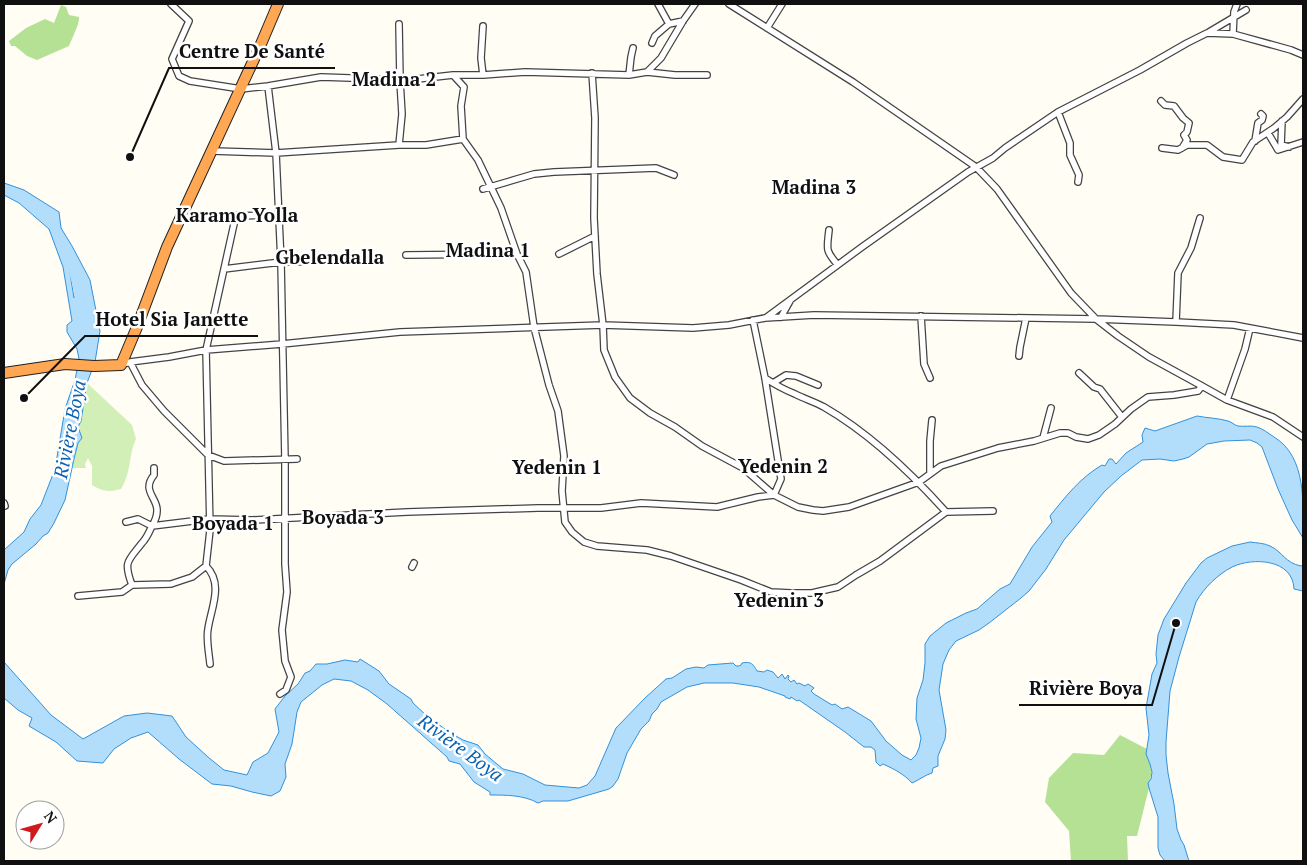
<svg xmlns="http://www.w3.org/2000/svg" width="1307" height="865" font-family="'PT Serif',serif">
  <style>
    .green { fill: #d2efb8 }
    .forest { fill: #b5e195 }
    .water { fill: #b2defc; stroke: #3291db; fill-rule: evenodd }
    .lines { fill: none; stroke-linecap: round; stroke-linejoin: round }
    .river { stroke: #b2defc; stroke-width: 10 }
    .street-casing { stroke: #434343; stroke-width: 8 }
    .highway-casing { stroke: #212121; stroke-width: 12 }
    .street { stroke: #fff; stroke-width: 5.5 }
    .highway { stroke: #ffa752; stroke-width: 10 }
    .labels { text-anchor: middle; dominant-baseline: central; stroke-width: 5; stroke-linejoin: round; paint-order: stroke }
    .neighbourhood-label { font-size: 19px; font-weight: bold; fill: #101010; stroke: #fff }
    .water-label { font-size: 19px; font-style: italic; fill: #0b62b1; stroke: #fff }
    .leader { fill: none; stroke: #101010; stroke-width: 2 }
    .callout-dot { fill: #101010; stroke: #fff; stroke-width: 2 }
    .callout-label { font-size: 19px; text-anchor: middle; font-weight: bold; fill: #101010; stroke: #fff; stroke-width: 5; stroke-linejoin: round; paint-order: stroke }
  </style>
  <rect width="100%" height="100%" fill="#fffdf4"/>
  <path class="green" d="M87 383 132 425 136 439C128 456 132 471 121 489 108 492 104 492 92 485V466L88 458 85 464 86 468H72L78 443 82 438 78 427 81 421Z"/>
  <path class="forest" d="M61 5 66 7 69 15 79 17C80 23 72 38 69 46L37 60 27 56 15 46H11L9 41 26 28 45 19 54 23Z
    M1120 735 1147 749C1146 757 1151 763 1151 771 1152 777 1148 782 1149 788L1137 836H1127L1128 861H1071L1069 831 1045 802 1049 778 1073 753 1104 755Z"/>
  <path class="water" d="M4 183 24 190 59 212 61 228 72 246 90 280 100 331 95 362 87 383 81 421 78 427 82 438 78 443 74 459 65 500 54 523 48 533 43 536 36 544 12 564 8 570 4 584V550L24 532 30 519 41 505 55 469 65 409 75 380 79 359 77 349 67 332V325L72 321 63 267 49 229 19 203 4 195ZM70 265H72C79 280 83 282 74 298L69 267Z
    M1197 416C1207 418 1218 418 1228 421 1232 422 1234 425 1238 426 1244 427 1251 425 1257 427 1263 429 1268 433 1274 437 1307 457 1303 504 1303 538L1292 520 1278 489 1262 447 1257 443 1250 440 1224 441 1207 444 1189 457 1183 459 1174 461 1160 459 1142 460 1121 476 1104 492 1064 540 1046 569 1029 591 1021 598 989 623 979 630 956 641 949 650 943 664 939 690 946 730 945 739 938 756V766L933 768 932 773C925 775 919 780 912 783 904 774 894 769 883 764L880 766 876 762 875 750 871 747H864L845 732 799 700 797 701 791 697 790 699 785 697V696L759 687 733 683H704L687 687 661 702 657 709 652 714 649 721 641 729 627 753 618 779 613 786 609 789 568 801H543L538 803C524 795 506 795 490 795V792L474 782 460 764 449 761 447 757 387 704 368 690 351 681 334 679 322 685 301 702 297 712 292 744 285 764 286 777 280 791 271 796 252 792 231 786 212 784 179 759 148 732 131 738 114 749 103 763 77 761 56 742 29 726 32 718 18 710 4 698V662L51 715 83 739 124 716 147 713 172 716 186 737 208 757 224 770 247 775 253 762 268 753 279 732 275 709 285 696 298 684 305 673 310 671 316 664H327L345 660 358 662 360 659 379 671 389 684 411 699 413 703 427 716 449 732 463 740 478 745 485 754 503 769 523 774 545 785 579 788 587 785 595 776 616 728 645 698 666 679 672 678 686 669 696 667 704 668 708 665 733 663 736 666H739L741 665 742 663C751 661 753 664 757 671L764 672 767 670 773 672 778 678 782 674 785 679 788 675 789 676 788 679 791 682 794 680 797 684 799 683 805 686 808 684 814 688 811 691 814 694 832 705 835 704 842 709 848 707 871 721 886 741 902 755 911 760 916 755 919 748 921 738 916 719 917 698 923 680 925 663V644L930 636 946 623 966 613 977 609 1000 589 1010 584 1032 547 1052 522 1050 516C1066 496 1080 478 1102 465L1105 466 1109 459H1112L1116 464 1126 453 1143 442 1142 435 1145 428 1155 431Z
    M1250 542C1257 543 1264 543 1270 546 1283 552 1285 563 1301 566L1303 565V591L1294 589C1293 559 1253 557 1232 567 1217 575 1204 588 1196 602L1179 657 1170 691 1166 742V755L1168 773 1174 804 1177 829 1181 840 1184 845 1189 861H1165L1160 855 1158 848V817L1149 788 1148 783 1151 779 1152 772 1150 764 1146 754 1149 735 1146 708 1152 674 1157 663 1156 654 1158 635 1164 619 1186 583 1201 563 1207 558 1232 546Z"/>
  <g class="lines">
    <path class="river" d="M67 253C73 266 79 287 80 301"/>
    <defs>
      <path id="street" d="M171 4 189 21 172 59 179 76 190 81 241 89 268 86 321 77 380 79 400 81 402 114 399 145
        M658 4 669 24 683 21
        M729 4 853 82 976 167 997 189 1071 293 1096 319 1118 336 1149 357 1202 386 1227 400 1273 417 1303 437
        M399 24 400 81 453 75 464 87 461 106 463 139
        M767 28 782 4
        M1209 32 1246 10
        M1233 34 1234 12 1237 4
        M652 43 655 36 669 24
        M647 72 661 58 683 21 695 4
        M592 73 595 118 594 218 597 274 603 325 604 350 615 377 630 398 650 413 675 427 702 446 743 468 774 495 798 507 813 510 823 511 849 507 919 482 941 466 998 448 1034 441 1060 433H1068L1076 437 1088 439 1099 435 1115 424 1131 409 1148 397 1174 395 1198 391 1202 386
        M453 75H483L525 72 629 75 647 72 675 75H707
        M483 75 481 58 483 26
        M629 75 631 57 633 48
        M268 86 276 153 281 262 285 460V564L287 592 282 630 285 661 291 677 286 690 280 694
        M1161 101 1165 105 1174 106 1183 118 1189 123 1187 132 1184 135 1187 140 1182 148
        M1058 112 1070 143V155L1079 175 1078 182
        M1282 121 1281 145 1289 147
        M1268 133 1278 150 1303 142
        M1255 141 1258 123 1262 120 1263 116 1261 114
        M1162 148 1178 150 1187 145H1207L1223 157 1242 160 1253 142 1274 128 1287 117 1303 99
        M212 151 276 153 399 145H426L463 139 478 160 501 208 517 254 526 272 534 327 549 385 558 411 564 456 562 491 565 522 572 532 584 542 597 546 647 550 671 556 741 580 771 592 791 593H812L838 587 856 575 880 561 946 512C912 474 869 433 824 407 815 402 805 399 795 394 785 390 774 384 765 378
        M483 189 534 174 554 172 656 168 674 175
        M181 217 279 215
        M829 230C827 249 825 250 837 264
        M559 254 595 236
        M406 255 517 254
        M224 269 281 262 328 261
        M921 316 924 364 930 378
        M767 317 862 247 968 172 993 158 1005 148 1058 112 1140 70 1187 43 1207 33 1233 34 1291 50 1303 55
        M781 317 790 301
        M1176 322 1178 273 1191 248 1200 218
        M1019 356 1020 347 1026 318
        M130 362 142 385 164 411 208 455 224 461 297 459
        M121 365 130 362 169 357 206 350 282 344 400 332 603 325 693 328 729 325 765 318 814 315 1096 319 1176 322 1234 325 1303 338
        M1079 373 1094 387 1100 389 1122 417
        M773 383 786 375 796 376 818 385
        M1227 400 1245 349 1250 328
        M1043 438 1051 408
        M930 473V441L932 420
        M4 503 5 506
        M946 512 993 511
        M126 522 138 519 152 526 209 519 252 520 407 512 538 508H601L641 503 717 507 758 497 774 495 781 479 765 378 753 320
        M206 566C224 584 211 608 208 629 206 639 209 653 210 664
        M412 567 414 563
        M132 585 171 584 192 577 206 566 210 530 206 350 236 215
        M78 596 122 592 132 585C123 561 128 561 142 543 147 538 149 532 152 526 155 521 157 517 157 511 158 498 141 491 154 475V468"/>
      <path id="highway" d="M4 373 65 364 94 366 121 365 137 327 167 247 261 44 278 4"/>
    </defs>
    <use href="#street" class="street-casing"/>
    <use href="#highway" class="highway-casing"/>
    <use href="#street" class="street"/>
    <use href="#highway" class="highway"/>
  </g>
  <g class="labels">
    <g class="neighbourhood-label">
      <text x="394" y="78">Madina 2</text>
      <text x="814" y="186">Madina 3</text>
      <text x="237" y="214">Karamo Yolla</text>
      <text x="488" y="249">Madina 1</text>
      <text x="330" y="256">Gbelendalla</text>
      <text x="783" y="465">Yedenin 2</text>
      <text x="557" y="466">Yedenin 1</text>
      <text x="343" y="516">Boyada 3</text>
      <text x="233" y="522">Boyada 1</text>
      <text x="779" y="599">Yedenin 3</text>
    </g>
    <g class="water-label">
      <text transform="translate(69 429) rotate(-79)">Rivière Boya</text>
      <text transform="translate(461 747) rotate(36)">Rivière Boya</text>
    </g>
  </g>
  <path class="leader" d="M130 157L169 68H335M24 398L85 336H258M1176 623L1152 705H1019"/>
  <g class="callout-dot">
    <circle cx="130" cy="157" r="5"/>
    <circle cx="24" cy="398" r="5"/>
    <circle cx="1176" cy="623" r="5"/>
  </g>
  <g class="callout-label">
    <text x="252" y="58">Centre De Santé</text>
    <text x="172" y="326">Hotel Sia Janette</text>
    <text x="1086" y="695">Rivière Boya</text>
  </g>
  <rect width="1307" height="865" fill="none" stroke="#101010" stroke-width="10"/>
  <g transform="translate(40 825) rotate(53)"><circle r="24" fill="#ffffff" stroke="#9f9f9f"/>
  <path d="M0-4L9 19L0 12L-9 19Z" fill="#d0191a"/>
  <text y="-8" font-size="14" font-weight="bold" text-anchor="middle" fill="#101010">N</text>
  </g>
</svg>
